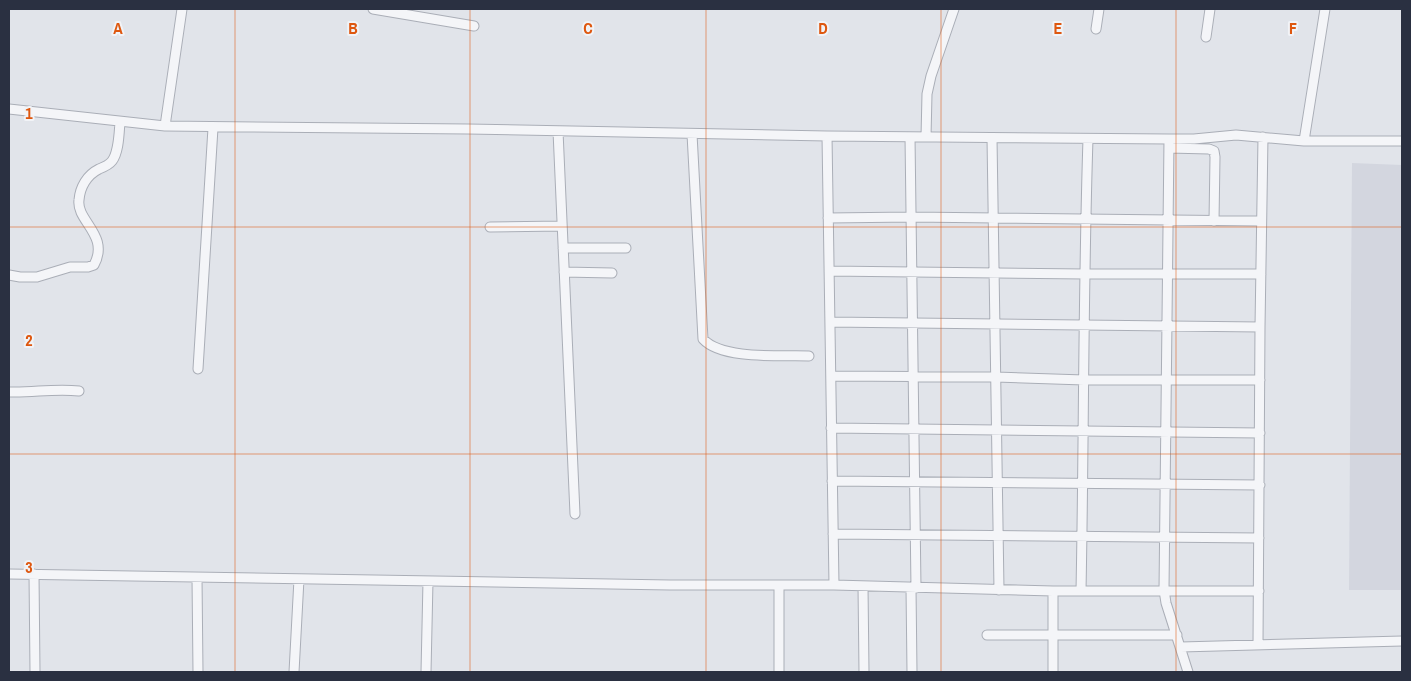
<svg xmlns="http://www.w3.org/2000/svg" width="1411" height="681" font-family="'Archivo Narrow',sans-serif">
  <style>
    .built { fill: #d3d6df }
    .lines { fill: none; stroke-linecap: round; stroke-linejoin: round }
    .minor-casing { stroke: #aaaeb7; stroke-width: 11 }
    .minor { stroke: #f4f5f8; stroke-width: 9 }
    .grid { fill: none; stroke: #de570f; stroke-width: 1; stroke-opacity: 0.55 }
    .grid-label { font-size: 16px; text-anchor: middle; font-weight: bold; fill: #de570f; stroke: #f1f3f7; stroke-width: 4; stroke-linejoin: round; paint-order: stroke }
  </style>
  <rect width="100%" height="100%" fill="#e1e4ea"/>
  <path class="built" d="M1352 163 1402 165V590H1349Z"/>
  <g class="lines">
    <defs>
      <path id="minor" d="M373 9 474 26
        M1096 29 1099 9
        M1206 37 1210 9
        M9 109 165 126 468 129 827 136 1169 139H1194L1236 135 1304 141H1402
        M165 126 182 9
        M558 131 575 514
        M692 134 703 339C722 360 782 355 809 356
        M827 136 834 585
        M910 137 916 588
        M926 137 927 94 931 76 954 9
        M992 138 999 590
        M1169 139 1164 590 1166 603 1188 672
        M1304 141 1325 9
        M1169 148 1209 149 1214 151 1215 157 1214 221
        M828 218 912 217 1261 221
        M490 227 562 226
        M563 248H626
        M829 271 1085 274H1261
        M564 272 612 273
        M9 275 20 277H37L70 267H88L94 265C110 235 76 221 79 200 80 187 87 175 99 169 104 167 109 165 112 161 119 152 119 133 120 122
        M830 322 1260 327
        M198 369 213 128
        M831 376 996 377 1084 380H1260
        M9 392C33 393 54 388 79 391
        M831 428 1260 433
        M832 481 1260 485
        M833 534 1259 538
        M9 574 670 585H834L1053 591H1259
        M34 574 35 672
        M197 578 198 672
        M863 586 864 672
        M911 588 912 672
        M1081 591C1084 440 1083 289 1088 139
        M987 635H1177
        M1258 644 1260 327 1263 137
        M1181 647 1402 641
        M294 672 299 579
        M426 672 428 581
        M779 672V586
        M1053 672V591"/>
    </defs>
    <use href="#minor" class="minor-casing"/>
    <use href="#minor" class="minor"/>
  </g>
  <path class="grid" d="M235 9V672M470 9V672M706 9V672M941 9V672M1176 9V672M9 227H1402M9 454H1402"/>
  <g class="grid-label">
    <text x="118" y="34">A</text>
    <text x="353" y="34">B</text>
    <text x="588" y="34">C</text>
    <text x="823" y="34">D</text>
    <text x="1058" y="34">E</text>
    <text x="1293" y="34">F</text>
    <text x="29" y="119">1</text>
    <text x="29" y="346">2</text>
    <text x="29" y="573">3</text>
  </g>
  <rect width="1411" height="681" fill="none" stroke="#2a3041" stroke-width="20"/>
</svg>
